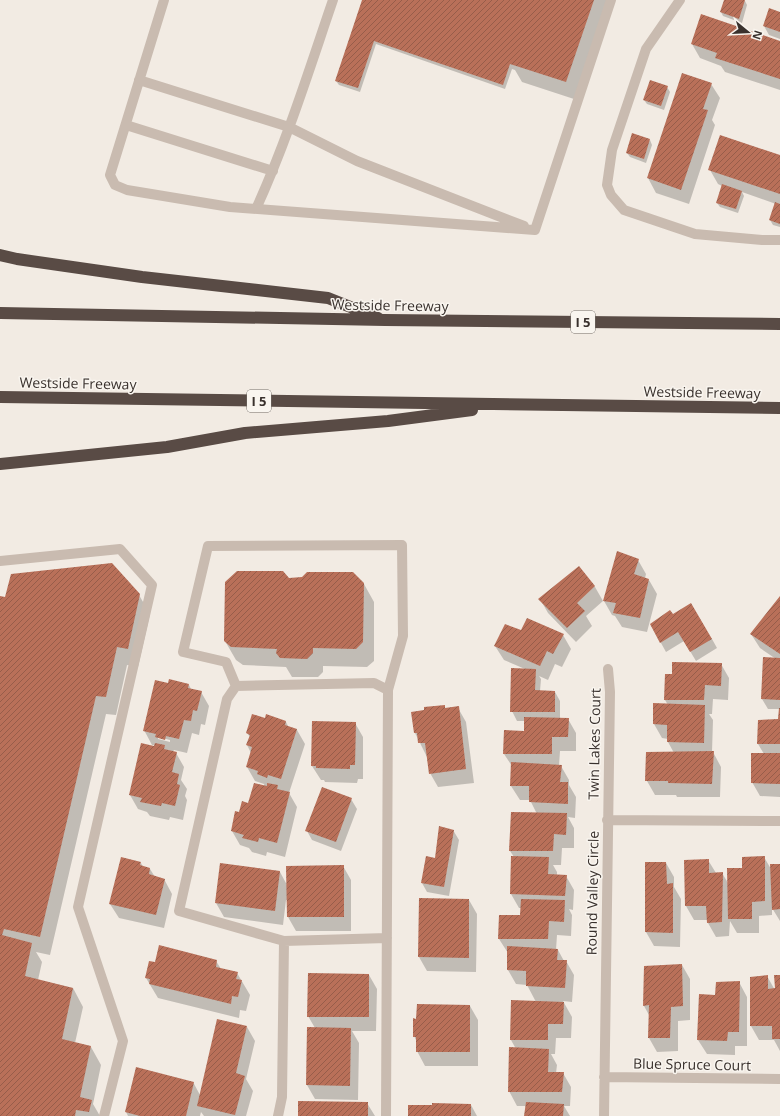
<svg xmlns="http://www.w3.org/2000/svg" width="780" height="1116" font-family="'Open Sans',sans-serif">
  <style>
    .shadow { fill: #0003; fill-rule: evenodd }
    .building { fill: url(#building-hatch) }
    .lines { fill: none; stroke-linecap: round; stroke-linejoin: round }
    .minor { stroke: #c9bbb0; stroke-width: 10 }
    .highway { stroke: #594b45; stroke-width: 12 }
    .labels { text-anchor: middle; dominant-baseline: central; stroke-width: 3; stroke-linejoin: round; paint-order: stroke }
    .shield { fill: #f9f5ef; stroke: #736c67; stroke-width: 1 }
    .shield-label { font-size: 13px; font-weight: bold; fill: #39312d }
    .street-label { font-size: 14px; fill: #39312d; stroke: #f9f5ef }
  </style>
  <defs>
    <pattern id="building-hatch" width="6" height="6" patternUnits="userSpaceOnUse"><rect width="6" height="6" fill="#b97059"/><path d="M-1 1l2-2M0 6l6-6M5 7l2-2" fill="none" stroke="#975d4a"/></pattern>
  </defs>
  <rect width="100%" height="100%" fill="#f2ebe3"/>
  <path class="shadow" d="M363 0H610L577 100 522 82 515 70 512 69 505 89 376 44 360 92 339 85 336 81Z
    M725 0 745 1 747 5 742 23 723 16 721 12Z
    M780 13V39L769 35 764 26Z
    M701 16 780 42V90L725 72 721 66 700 58 692 44Z
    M683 75 711 84 720 98 712 120 715 125 689 204 656 193 648 178Z
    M667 87 670 92 664 110 647 104 644 100Z
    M650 140 652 145 646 163 630 157 627 153Z
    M780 156V227L773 225 770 220 776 204 742 192 744 196 738 213 720 207 717 203 722 186 718 184 710 170Z
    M638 560 646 574 645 578 649 580 657 594 647 632 622 627 615 616 612 615 604 601Z
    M579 567 595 587 603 601 586 616 592 626 576 642 548 613 540 599Z
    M288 579 364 584 374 602V661L367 667 323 666V672L318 677H292L286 667 243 665 236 660 225 641Z
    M139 595 150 614 138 667 127 665 116 715 106 714 50 955 36 952 42 962 38 980 73 988 83 1007 75 1043 91 1047 101 1065 93 1104 100 1116H0V597L6 598Z
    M780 597V797L760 796 752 782 764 754 758 744 779 720 780 709H768L762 699 764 658 776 659 760 648 751 634Z
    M672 615 712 639 717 648 696 661 684 641 666 652 651 625Z
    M521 632 563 635 571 649 562 667 555 664 548 680 539 676 541 679 540 691 555 692 560 701V719H568L576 733V751H560L559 766H561L569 780V785L576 797 575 818 568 817 574 828V848H562L561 865H553L557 872V876H566L574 890 573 910 569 909 572 915 571 936 557 935 556 950H558L564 961H566L574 975 572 1002 563 1001 572 1017 571 1038H556L555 1054H551L557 1065 556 1073H563L571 1087 570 1106H564L570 1116H525L527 1106H517L509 1091 516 1049 511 1040 536 1002 527 985 516 984 508 970V953L499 939 521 916V908H519L511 894 514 857 510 851 537 814 530 800H520L511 786 512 766 504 754 525 732V721H517L512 711 525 669 504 660 495 646Z
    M721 664 729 678 728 700 713 699 712 714H709L713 720 712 752H713L721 767 720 797H677L676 795H655L647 781 674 753 668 742V739L662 738 654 724 668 705 665 700 673 675Z
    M168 684 189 685 191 689 201 692 209 706 205 725 201 724 199 735 192 733 187 753 174 750 173 752 176 753 184 767 181 780 187 789 185 796 187 800 183 820 170 817 169 820 150 816 147 812 138 809 130 795 142 744 155 748V745H152L144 730ZM158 737 170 740V742L158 739Z
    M444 706 446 709 458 708 466 722 474 783 438 787 430 773 427 757 415 733Z
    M266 719 286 722 289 728 297 730 305 744 289 793 297 807 285 857 267 852 266 856 252 852 249 848 240 845 232 831 236 812 239 813 265 787 264 784 255 781 247 767 251 753 247 745 250 737 247 733Z
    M313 722 355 723 363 737V779H358L357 783 325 782 324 780H321L312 766Z
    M351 799 357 809 341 851 312 840 307 831Z
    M453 830 459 840 449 896 427 892 422 883Z
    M764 857 771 869 780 865V921L772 908V915L759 916V933H737L730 921 729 936 716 937 708 923V920H694L686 906 708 860 716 873H722L728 883 743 869Z
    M141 863 143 867 150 869 155 877 164 879 172 894 164 928 119 918 110 904Z
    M666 863 674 877V887L681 899 680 947 654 946 646 932Z
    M343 866 351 880V931H296L288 917 287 900H286L283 925 224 917 216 903 280 872 287 885Z
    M469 900 477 914 476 972 427 971 419 957Z
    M216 961 221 969 237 973 250 995 246 1011 240 1010 239 1018 158 998 146 978Z
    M682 965 690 979V1020L678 1021V1051L657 1052 649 1038V1015L644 1006Z
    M369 975 377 989 376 1031H352L359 1043 358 1100 315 1099 307 1085 315 1028 308 1016Z
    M767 976 776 992 780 976V1051L774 1040H759L751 1026V978Z
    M739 982 747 997V1046H735V1055L707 1054 698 1040 716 996Z
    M470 1006 478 1020V1066H425L417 1051V1042L414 1036 417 1020Z
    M247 1027 255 1041 246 1079 253 1091 246 1116H204L201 1112 200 1116H128L126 1112 193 1082 200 1095Z
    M367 1103 375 1116H299Z
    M471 1105 477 1116H409Z"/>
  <path class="building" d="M362 0H594L566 82 510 64 503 85 374 41 358 88 335 81Z
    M724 0H745L739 19 720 12Z
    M769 8 780 12V32L763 26Z
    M701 14 780 41V79L715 58 717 53 691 44Z
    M682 73 712 83 703 109 708 110 681 190 647 178Z
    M650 80 668 86 661 106 643 100Z
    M632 133 650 139 644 159 626 153Z
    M720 135 780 155V194L708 170Z
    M722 184 742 191 736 209 716 203Z
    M775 202 780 204V224L769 220Z
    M617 551 639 559 634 574 649 579 640 618 613 613 616 603 603 601Z
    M112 563 140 594 128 649 117 647 106 697 96 696 40 937 4 929 2 935 32 943 25 976 73 988 62 1039 91 1046 80 1097 92 1100 89 1112 76 1110 75 1116H0V596L5 597 11 574Z
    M579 566 595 586 577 603 585 611 567 628 538 599Z
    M237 571H283L289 578 302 577 307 572H353L364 583 363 642 356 649 313 648V653L307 659 280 658 276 653 277 649 231 647 224 641 225 582Z
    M780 596V654L750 634Z
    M691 603 712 639 690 652 678 632 660 643 650 624 670 610 673 614Z
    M527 618 564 634 553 654 547 651 540 666 494 646 505 624 521 630Z
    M763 657 780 658V700L761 699Z
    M672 662 722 663 721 686 705 685 704 700H664L665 674H672Z
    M511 668 536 669 535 690 555 691V712H510Z
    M169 679 189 684 188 688 202 691 197 711 193 710 191 721 184 720 179 739 166 736 165 740 155 737 156 734 143 731 155 680 168 683Z
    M653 703 705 705 704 743 667 742V725L653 724Z
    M445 705V708L459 706 466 769 429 774 425 743H418L417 733H414L411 712 424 710V707Z
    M779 708H780V744H757L758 720 778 719Z
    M252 714 265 718 266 714 286 721 285 725 297 729 281 779 268 775 267 778 257 774 258 771 246 767 252 747 246 745 250 735 246 733Z
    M524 717 569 718 568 737H552V754H503L504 730 524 731Z
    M312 721 356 722 355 765H350V769L316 768V766H311Z
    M141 743 154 746 155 743 165 745 164 749 177 752 172 772 179 774 177 784 180 785 175 806 162 803 161 806 140 802 142 798 129 795Z
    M714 751 712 784 668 783V781H645L646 752Z
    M751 753H780V784L751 783Z
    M511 762 562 765 560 782H568V804L529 802V786H510Z
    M254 783 267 786V783L278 785 277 789 290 792 277 843 259 838 258 842 242 838 244 835 231 831 235 811 239 812 242 801 248 803Z
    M322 787 352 798 336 842 305 831Z
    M511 812 567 813 566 835 554 834 553 851H509Z
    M439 826 454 830 444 887 421 883 426 856 435 858Z
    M511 856 549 857 548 874 567 875 565 896 510 894Z
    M765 856V901L752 902V919H728L727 868H742V857Z
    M121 857 141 862 140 865 150 868 149 874 165 879 156 915 109 904Z
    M709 859V873L723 872 722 922 707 923 706 906H685L684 860Z
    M645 862H666L667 884 673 883V933L645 932Z
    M220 863 280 871 275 911 215 903Z
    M770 864H780V909L772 910Z
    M344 865V917H287L286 866Z
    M419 898 469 899V958L418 957Z
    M521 899 565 900 564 922 549 921 548 939H498L499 915H520Z
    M159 945 217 960 216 967 238 972 236 979 242 980 238 997 232 996 231 1004 149 984 150 979 145 978 149 961 155 962Z
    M507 946 558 949 557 960H567L565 988 526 986V971L507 970Z
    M682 964 683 1006 671 1007 670 1038H648L649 1005 643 1006 644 966Z
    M308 973 369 974V1017H307Z
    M768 975V989L775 988 774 975H780V1039H772V1026H750V977Z
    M740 981 739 1032H728L727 1041 697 1040 699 994 715 995 716 982Z
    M511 1000 564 1002 563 1024H548V1040H510Z
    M417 1004 470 1005V1052H416V1037H413V1018L416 1019Z
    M217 1019 247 1026 236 1073 245 1076 235 1115 197 1106Z
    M307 1027 351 1028 350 1086 306 1085Z
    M509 1047 549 1049 548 1072H564L562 1092H508Z
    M136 1067 194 1082 186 1116H140L125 1112Z
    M298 1101 368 1102V1116H298Z
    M526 1102 564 1104 563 1116H524Z
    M432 1103 471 1104V1116H408V1105H432Z"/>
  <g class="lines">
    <path class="minor" d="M164 0 110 175 115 185 127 190 230 207 535 230 611 0
      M680 0 646 49 612 150 607 185 611 195 624 210 695 234 762 240H780
      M139 80 289 127 357 161 524 226
      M126 125 273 171
      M256 209C287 141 309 70 333 0
      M0 561 120 549 152 585 78 907 123 1041 104 1116
      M236 686 226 662 183 652 208 546 402 545 403 636 388 690
      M607 820 780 821
      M284 941 387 938
      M604 1077 780 1079
      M278 1116 282 1097 284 941 179 911 227 699 236 686 374 683 388 690 386 1116
      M604 1116 610 692 608 669"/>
    <path class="highway" d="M0 255 17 259 142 277 328 298 378 318
      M0 313 385 320 780 324
      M0 397 780 408
      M0 464 167 447 245 433 388 421 472 410"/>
  </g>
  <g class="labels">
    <g class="shield">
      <rect x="571" y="311" width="24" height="22" rx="3"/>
      <rect x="247" y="390" width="24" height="22" rx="3"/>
    </g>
    <g class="shield-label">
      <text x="583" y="322">I 5</text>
      <text x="259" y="401">I 5</text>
    </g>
    <g class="street-label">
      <text transform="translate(390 305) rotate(1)">Westside Freeway</text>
      <text transform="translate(78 383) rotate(1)">Westside Freeway</text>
      <text transform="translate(702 392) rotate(1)">Westside Freeway</text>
      <text transform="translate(594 744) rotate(-89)">Twin Lakes Court</text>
      <text transform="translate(592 893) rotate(-89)">Round Valley Circle</text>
      <text transform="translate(692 1064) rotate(1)">Blue Spruce Court</text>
    </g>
  </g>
  <g transform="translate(748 32) rotate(108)" stroke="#f9f5ef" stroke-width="3" paint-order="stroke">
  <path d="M0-3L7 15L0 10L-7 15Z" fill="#39312d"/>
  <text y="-6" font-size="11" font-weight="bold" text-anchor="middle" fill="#39312d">N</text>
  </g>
</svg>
